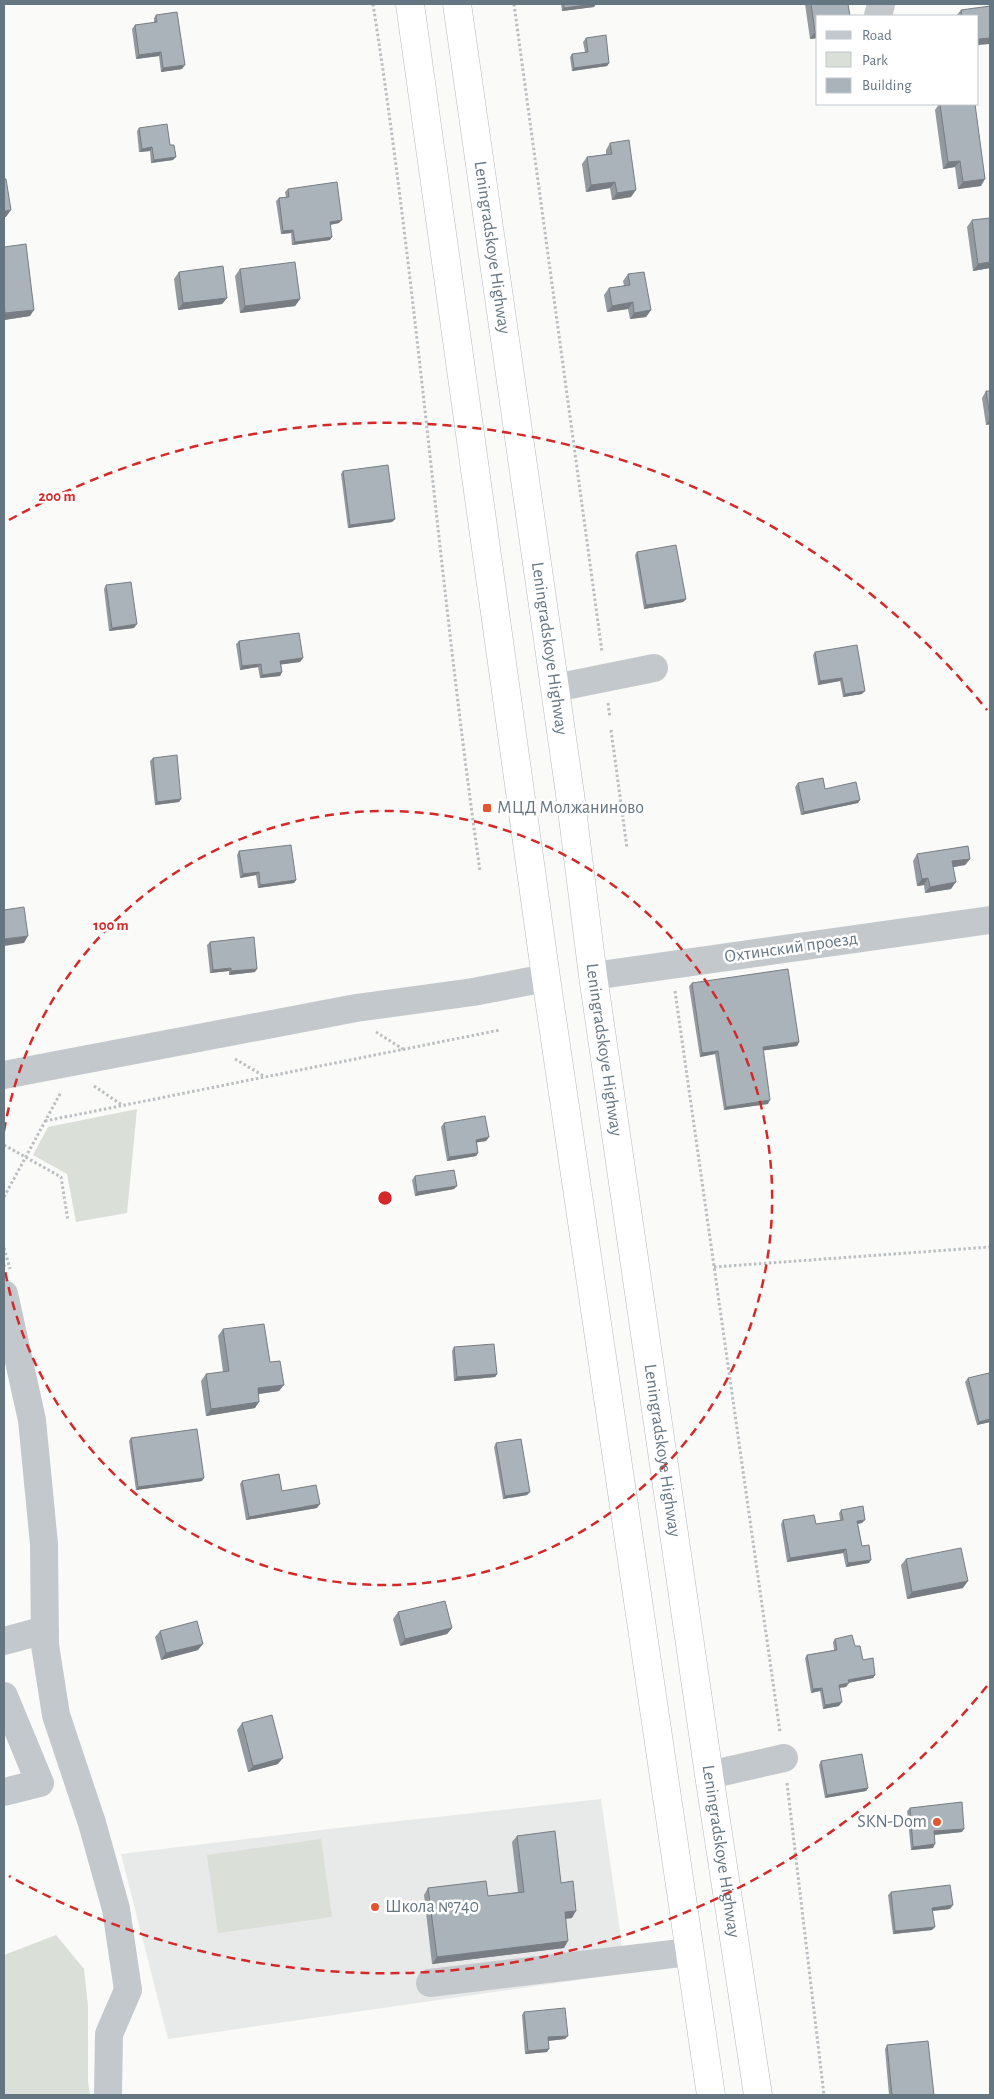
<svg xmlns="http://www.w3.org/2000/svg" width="994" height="2099" font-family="'Alegreya Sans',sans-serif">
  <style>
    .built { fill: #e8e9e9 }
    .green { fill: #dadfd7 }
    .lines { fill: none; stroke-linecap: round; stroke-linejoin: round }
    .highway-casing { stroke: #b4b9bd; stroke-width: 29 }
    .path { stroke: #bbbfc2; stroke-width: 3; stroke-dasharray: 2.5 2.5; stroke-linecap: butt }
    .minor { stroke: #c3c8cc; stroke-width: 28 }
    .highway { stroke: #fff; stroke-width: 28 }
    .wall { fill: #929a9f }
    .shaded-wall { fill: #777d82 }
    .building { fill: #aab3b9; stroke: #777d82 }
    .ring { fill: none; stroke: #d62828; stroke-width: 2.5; stroke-dasharray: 9 6 }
    .poi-dot { fill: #e4572e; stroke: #fff; stroke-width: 2 }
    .labels { text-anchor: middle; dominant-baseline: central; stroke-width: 5; stroke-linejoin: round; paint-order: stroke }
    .street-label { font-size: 18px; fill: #657683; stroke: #fff }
    .poi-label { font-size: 18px; fill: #657683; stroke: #fff; text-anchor: start }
    .centre { fill: #d62828; stroke: #fff; stroke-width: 2.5 }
    .ring-label { font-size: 15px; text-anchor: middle; font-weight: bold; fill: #d62828; stroke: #fff; stroke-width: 5; stroke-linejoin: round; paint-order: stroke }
  </style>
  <rect width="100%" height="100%" fill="#fafaf8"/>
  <path class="built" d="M601 1799 626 1973 168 2039 121 1854 372 1824Z"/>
  <path class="green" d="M137 1109 127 1213 76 1222 67 1174 33 1155 48 1127Z
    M321 1839 332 1917 218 1933 207 1855Z
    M56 1935 84 1969 88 2006V2081L90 2095H4V1955Z"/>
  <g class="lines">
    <defs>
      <g id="highway">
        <path d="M410 4 546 978 711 2095"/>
        <path id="s1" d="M457 4 570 794 593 976 709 1775 758 2095"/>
      </g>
    </defs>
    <use href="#highway" class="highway-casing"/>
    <path class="path" d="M373 4C418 292 439 583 480 871
      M514 4 602 652
      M608 703 610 718
      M611 730 627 848
      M675 991 780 1732
      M376 1032 403 1049
      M235 1059 264 1076
      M94 1086 122 1105
      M45 1121 500 1030
      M4 1145 61 1177 68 1221
      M4 1197 61 1092
      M4 1248 10 1269
      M714 1267 990 1247
      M787 1783 824 2095"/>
    <path class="minor" d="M878 16 881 4
      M555 688 654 668
      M593 976 990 920
      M4 1075 356 1008 473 992 546 978
      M4 1294 32 1420 44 1544 45 1645 56 1715 92 1823 116 1909 128 1990 109 2034 108 2095
      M4 1641 45 1630
      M4 1696 40 1783 4 1792
      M709 1775 784 1758
      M430 1983 689 1952"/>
    <use href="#highway" class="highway"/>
  </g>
  <path class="wall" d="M561 4H596L594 7 562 11Z
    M805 4H848L818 16V38L810 39Z
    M961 10 978 16H956Z
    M156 15 182 69 161 72 159 56 136 59 132 29 135 25 154 23V18Z
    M586 38 609 63 607 66 572 71 570 57 572 54 585 52 583 42Z
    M939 104 981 186 958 189 955 167 943 169 935 110Z
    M139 128 170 145 173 160 151 163 150 151 139 152 137 131Z
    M610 143 631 197 612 200 610 188 586 192 582 164 587 157 606 154V150Z
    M288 189 339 223 330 225V240L292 245 291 233 281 234 276 201 279 198 286 197 285 192Z
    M972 220 990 268 973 271 967 227Z
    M4 247 30 316 4 320Z
    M240 269 300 299 295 306 240 313 235 276Z
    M179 272 227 298 222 304 178 310 174 279Z
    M628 274 651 310 646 317 630 319 628 309 607 312 604 295 609 288 624 286 623 281Z
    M986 391H990V424L986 425 982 398Z
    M343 471 395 519 392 522 348 528 341 474Z
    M637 552 686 599 683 602 644 609 635 555Z
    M106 585 134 628 109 631 104 589Z
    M239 641 303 658 300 662 281 664 282 672 280 676 260 678 258 667 240 670 236 644Z
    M815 652 862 694 843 697 840 681 818 685 813 655Z
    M153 758 181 799 179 802 155 805 150 761Z
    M798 783 858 803 801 815 795 787Z
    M239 851 296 880 294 883 258 888 256 875 240 878 237 855Z
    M917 854 970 859 965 865 953 867 951 889 925 893 924 885 917 886 913 861Z
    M210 942 255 972 229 975V971L210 973 207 945Z
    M692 983 799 1042 797 1046 763 1050 768 1104 724 1110 715 1054 700 1057 689 986Z
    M444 1123 489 1137 486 1141 477 1142 478 1153 476 1156 447 1161 441 1127Z
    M415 1176 454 1189 415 1196 412 1180Z
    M223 1329 270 1362 279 1391 258 1394 255 1408 206 1416 201 1381 206 1374 223 1372 218 1336Z
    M454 1347 497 1374 495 1377 454 1381 452 1351Z
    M968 1378 990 1422 977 1425 965 1382Z
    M131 1438 202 1481 136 1490 129 1441Z
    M496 1443 527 1495 503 1499 494 1447Z
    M242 1481 282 1491 317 1508 246 1520 240 1484Z
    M841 1510 862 1523 858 1524 862 1546 869 1563 846 1567 843 1553 787 1562 781 1524 783 1520 816 1524 840 1520 839 1513Z
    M906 1559 963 1588 907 1599 901 1565Z
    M398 1612 452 1628 447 1634 400 1646 393 1619Z
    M160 1631 198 1650 161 1660 155 1637Z
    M835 1639 855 1646 863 1660 875 1675 873 1678 848 1683 846 1687 839 1688V1706L823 1709 820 1691 811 1693 805 1658 807 1655 834 1650 833 1642Z
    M242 1723 278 1764 248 1772 237 1730Z
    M821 1761 868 1788 866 1791 825 1798 819 1765Z
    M910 1808 962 1832 934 1835 933 1848 911 1850 907 1811Z
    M517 1836 561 1883 572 1918 566 1919 564 1948 432 1964 424 1895 428 1888 488 1896 518 1892 512 1842Z
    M891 1892 950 1909 933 1911 932 1930 893 1934 888 1895Z
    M524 2012 565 2039 548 2041 547 2052 525 2054 522 2015Z
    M887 2045 934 2095H889L885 2049Z"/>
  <path class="shaded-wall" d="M596 4 594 7 562 11 564 8Z
    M815 32H818V38L810 39Z
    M990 38V44L978 45V39Z
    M161 52 159 56 136 59 139 55Z
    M609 63 607 66 572 71 574 68Z
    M185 65 182 69 161 72 163 68Z
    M152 147 150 151 139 152 142 149Z
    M176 157 173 160 151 163 154 160Z
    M960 161 955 167 943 169 948 162Z
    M985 179 981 186 958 189 963 182Z
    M615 182 610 188 586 192 591 185Z
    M636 190 631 197 612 200 617 193Z
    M11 210 6 217H4V211Z
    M342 220 339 223 328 225 330 222Z
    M293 230 291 233 281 234 283 231Z
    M332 237 330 240 292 245 295 242Z
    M990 262V268L973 271 978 264Z
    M227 298 222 304 178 310 183 303Z
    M300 299 295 306 240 313 245 306Z
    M633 302 628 309 607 312 612 306Z
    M34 310 30 316 4 320V316L5 313Z
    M651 310 646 317 630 319 634 313Z
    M990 419V424L986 425Z
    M395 519 392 522 348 528 350 525Z
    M686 599 683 602 644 609 646 605Z
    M137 624 134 628 109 631 112 628Z
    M303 658 300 662 278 665 280 661Z
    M261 664 258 667 240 670 242 666Z
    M282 672 280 676 260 678 262 675Z
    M842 678 840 681 818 685 820 681Z
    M865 691 862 694 843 697 845 694Z
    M181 799 179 802 155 805 157 802Z
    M860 800 858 803 801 815 804 812Z
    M970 859 965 865 948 868 952 861Z
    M259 872 256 875 240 878 243 874Z
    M928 878 924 885 917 886 922 879Z
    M296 880 294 883 258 888 260 885Z
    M956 882 951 889 925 893 930 887Z
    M28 936 24 943 4 946V939Z
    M231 968 229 971 210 973 213 970Z
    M257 969 255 972 229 975 231 971Z
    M799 1042 797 1046 760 1051 763 1047Z
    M718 1051 715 1054 700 1057 702 1053Z
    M770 1100 768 1104 724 1110 726 1107Z
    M489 1137 486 1141 474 1143 476 1140Z
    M478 1153 476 1156 447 1161 449 1157Z
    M457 1186 454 1189 415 1196 417 1192Z
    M497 1374 495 1377 454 1381 457 1377Z
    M284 1385 279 1391 253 1395 258 1388Z
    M259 1402 255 1408 206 1416 211 1409Z
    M990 1419V1422L977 1425 979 1422Z
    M204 1478 202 1481 136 1490 138 1487Z
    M530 1492 527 1495 503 1499 505 1496Z
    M320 1504 317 1508 246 1520 249 1517Z
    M865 1520 862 1523 855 1524 857 1521Z
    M846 1549 843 1553 787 1562 790 1558Z
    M871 1560 869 1563 846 1567 848 1563Z
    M968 1581 963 1588 907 1599 912 1592Z
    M452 1628 447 1634 400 1646 405 1639Z
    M203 1644 198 1650 161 1660 166 1653Z
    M875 1675 873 1678 846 1683 848 1680Z
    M849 1683 846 1687 836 1688 839 1685Z
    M822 1688 820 1691 811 1693 813 1689Z
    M842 1702 839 1706 823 1709 825 1705Z
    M283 1758 278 1764 248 1772 253 1766Z
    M868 1788 866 1791 825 1798 827 1795Z
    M964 1829 962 1832 932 1835 934 1831Z
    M935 1844 933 1848 911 1850 913 1847Z
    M953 1905 950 1909 930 1911 932 1908Z
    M576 1911 572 1918 560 1919 565 1912Z
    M935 1927 932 1930 893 1934 895 1931Z
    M568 1941 564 1948 432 1964 437 1957Z
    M568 2036 565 2039 546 2041 548 2037Z
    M549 2049 547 2052 525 2054 528 2051Z"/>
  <path class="building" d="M564 4H594L564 8Z
    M811 4H848L850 16H818V32H815Z
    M990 6V38L978 39V16H962L961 10Z
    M177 12 185 65 163 68 161 52 139 55 135 25 157 22 156 15Z
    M606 35 609 63 574 68 572 54 588 52 586 38Z
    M940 104H975L985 179 963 182 960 161 948 162Z
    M167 124 170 145H174L176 157 154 160 152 147 142 149 139 128Z
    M629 140 636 190 617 193 615 182 591 185 587 157 612 154 610 143Z
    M4 179H6L11 210 4 211Z
    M337 182 342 220 330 222 332 237 295 242 293 230 283 231 279 198 289 197 288 189Z
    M990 218V262L978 264 972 220Z
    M26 244 34 310 5 313 4 299V247Z
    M295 262 300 299 245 306 240 269Z
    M223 266 227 298 183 303 179 272Z
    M644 272 651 310 634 313 633 302 612 306 609 288 630 285 628 274Z
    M986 391H990V416Z
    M388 465 395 519 350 525 343 471Z
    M676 545 686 599 646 605 637 552Z
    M131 582 137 624 112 628 106 585Z
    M299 633 303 658 280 661 282 672 262 675 261 664 242 666 239 641Z
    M857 645 865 691 845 694 842 678 820 681 815 652Z
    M177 755 181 799 157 802 153 758Z
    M823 778 825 789 856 782 860 800 804 812 798 783Z
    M291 845 296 880 260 885 259 872 243 874 239 851Z
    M968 846 970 859 952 861 956 882 930 887 928 878 922 879 917 854Z
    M24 907 28 936 4 939V910Z
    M254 937 257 969 231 971V968L213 970 210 942Z
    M788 969 799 1042 763 1047 770 1100 726 1107 718 1051 702 1053 692 983Z
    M485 1116 489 1137 476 1140 478 1153 449 1157 444 1123Z
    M454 1170 457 1186 417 1192 415 1176Z
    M264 1324 270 1362 280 1361 284 1385 258 1388 259 1402 211 1409 206 1374 229 1371 223 1329Z
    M494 1344 497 1374 457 1377 454 1347Z
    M989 1373 990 1378V1419L979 1422 968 1378Z
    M197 1429 204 1478 138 1487 131 1438Z
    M521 1439 530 1492 505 1496 496 1443Z
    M279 1474 282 1491 316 1485 320 1504 249 1517 242 1481Z
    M863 1506 865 1520 857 1521 862 1546 869 1545 871 1560 848 1563 846 1549 790 1558 783 1520 814 1515 816 1524 843 1520 841 1510Z
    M961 1548 968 1581 912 1592 906 1559Z
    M445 1601 452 1628 405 1639 398 1612Z
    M197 1621 203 1644 166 1653 160 1631Z
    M852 1635 855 1646H860L863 1660 873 1658 875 1675 848 1680 849 1683 839 1685 842 1702 825 1705 822 1688 813 1689 807 1655 837 1650 835 1639Z
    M272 1715 283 1758 253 1766 242 1723Z
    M862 1754 868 1788 827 1795 821 1761Z
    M962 1802 964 1829 934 1831 935 1844 913 1847 910 1808Z
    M555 1831 561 1883 573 1881 576 1911 565 1912 568 1941 437 1957 428 1888 486 1881 488 1896 524 1892 517 1836Z
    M950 1885 953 1905 932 1908 935 1927 895 1931 891 1892Z
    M565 2008 568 2036 548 2037 549 2049 528 2051 524 2012Z
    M928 2041 934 2095H892L887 2045Z"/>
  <g class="ring">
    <path d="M4 1131A387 387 0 1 1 4 1265"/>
    <path d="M987 1686A775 775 0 0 1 9 1876M9 520A775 775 0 0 1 987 710"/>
  </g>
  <g class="poi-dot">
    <rect x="482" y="803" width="10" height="10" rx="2.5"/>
    <circle cx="937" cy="1822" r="5"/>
    <circle cx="375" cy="1907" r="5"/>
  </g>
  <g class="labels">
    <g class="street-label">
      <text stroke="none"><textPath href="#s1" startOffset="246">Leningradskoye Highway</textPath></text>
      <text stroke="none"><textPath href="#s1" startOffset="651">Leningradskoye Highway</textPath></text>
      <text transform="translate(791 948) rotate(-8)">Охтинский проезд</text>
      <text stroke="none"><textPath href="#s1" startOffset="1056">Leningradskoye Highway</textPath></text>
      <text stroke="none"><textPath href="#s1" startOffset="1461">Leningradskoye Highway</textPath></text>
      <text stroke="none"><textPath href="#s1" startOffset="1866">Leningradskoye Highway</textPath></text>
    </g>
    <g class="poi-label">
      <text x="497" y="808">МЦД Молжаниново</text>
      <text x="927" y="1822" text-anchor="end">SKN-Dom</text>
      <text x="385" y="1907">Школа №740</text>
    </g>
  </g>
  <circle cx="385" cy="1198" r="8" class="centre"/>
  <g class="ring-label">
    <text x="57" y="501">200 m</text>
    <text x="111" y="930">100 m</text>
  </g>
  <rect width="994" height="2099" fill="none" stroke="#657683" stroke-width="10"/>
  <rect x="816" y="15" width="162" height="90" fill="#ffffff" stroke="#c1c8cd"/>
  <rect x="826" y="31" width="25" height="8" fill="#c3c8cc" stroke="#c1c8cd"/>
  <text x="862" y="40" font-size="15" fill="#657683">Road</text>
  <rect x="826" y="52" width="25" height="15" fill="#dadfd7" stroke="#c1c8cd"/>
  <text x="862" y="65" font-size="15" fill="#657683">Park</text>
  <rect x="826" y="78" width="25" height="15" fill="#aab3b9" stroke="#c1c8cd"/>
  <text x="862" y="90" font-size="15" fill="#657683">Building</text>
</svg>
